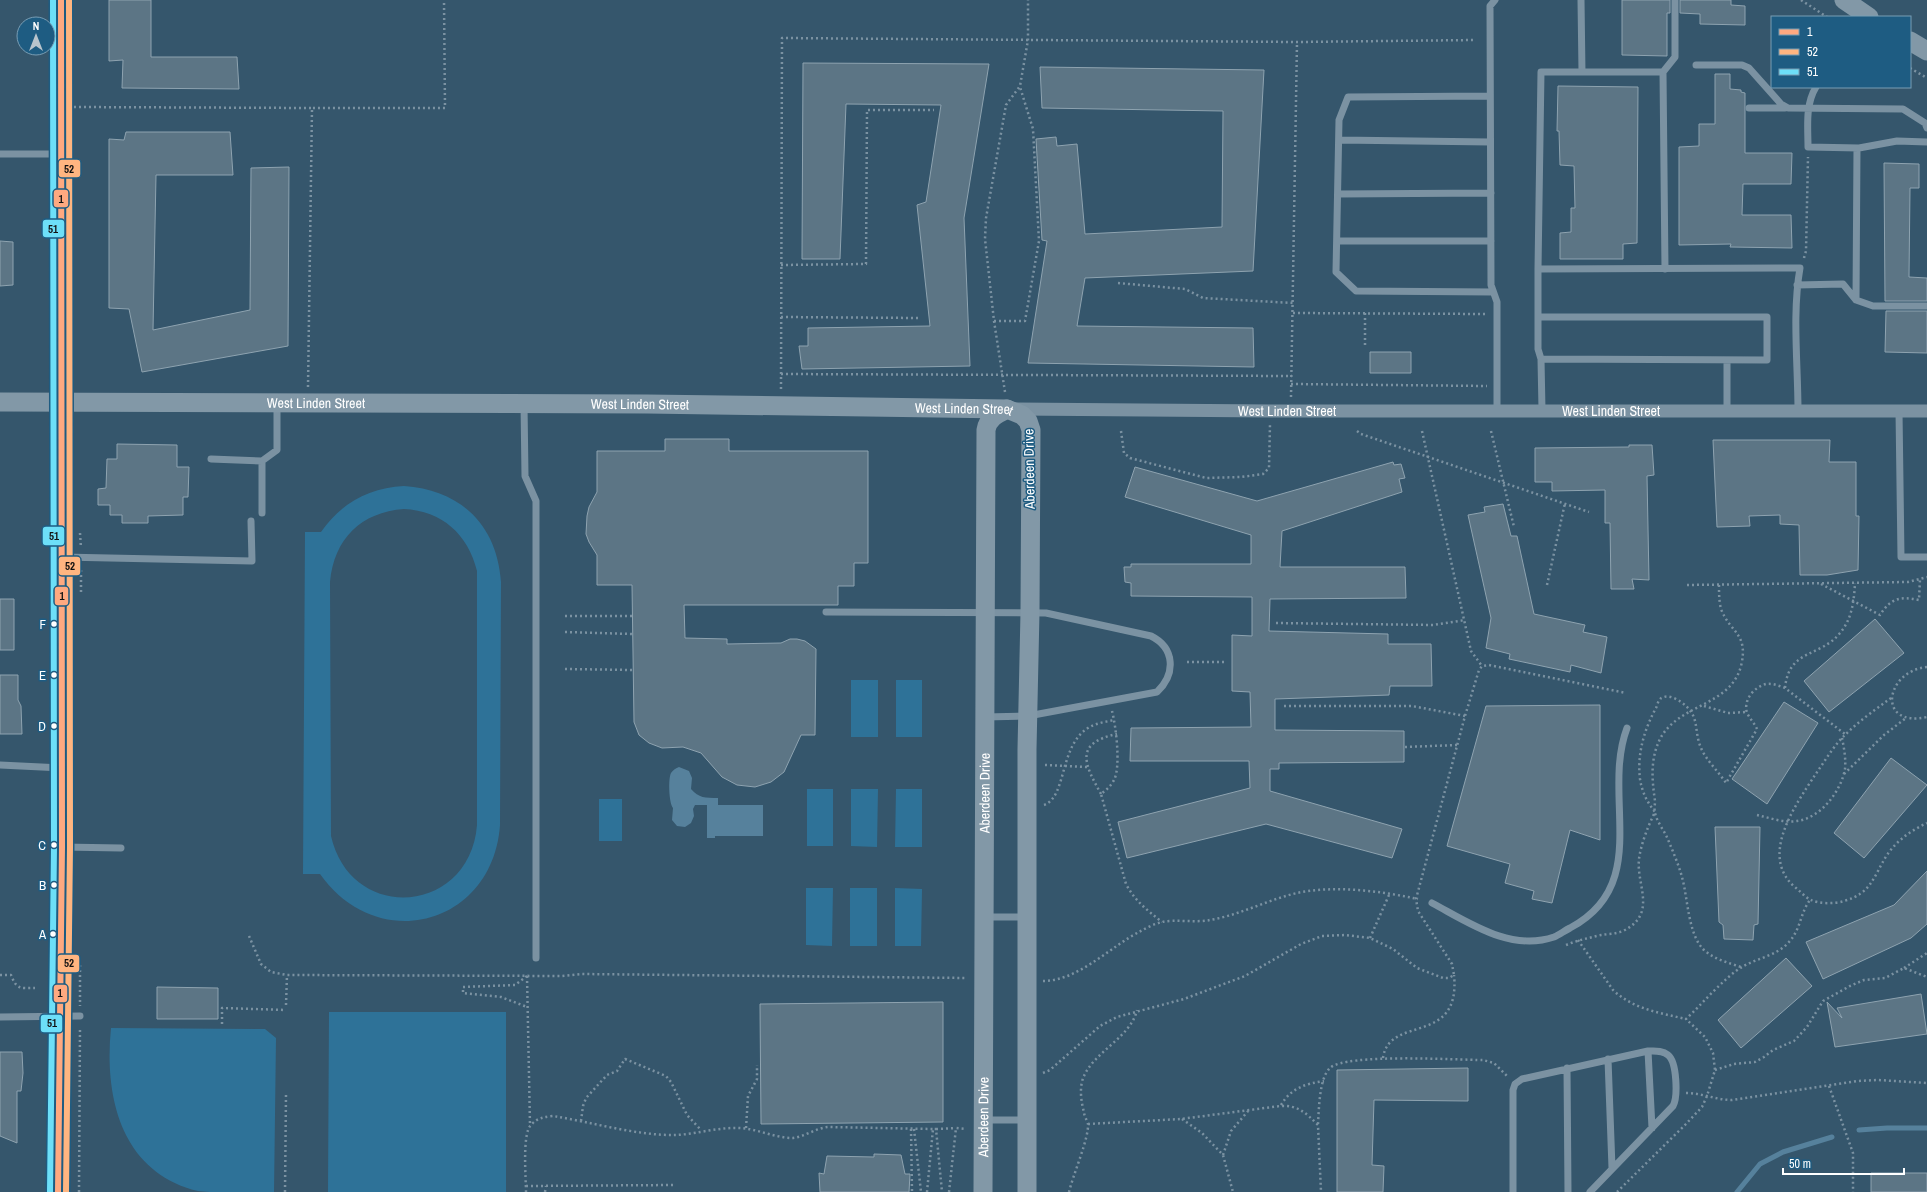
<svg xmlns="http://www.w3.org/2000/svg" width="1927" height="1192" font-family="'Archivo Narrow',sans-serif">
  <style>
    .green { fill: #2e7298; fill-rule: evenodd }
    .water { fill: #56819c }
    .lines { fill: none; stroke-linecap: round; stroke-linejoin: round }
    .stream { stroke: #56819c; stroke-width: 5 }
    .building { fill: #5c7585; stroke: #8ea3b0 }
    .path { stroke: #7b92a2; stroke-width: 2.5; stroke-dasharray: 2 3; stroke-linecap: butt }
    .lane { stroke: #7b92a2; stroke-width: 7 }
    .street { stroke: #7b92a2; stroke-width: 13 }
    .secondary { stroke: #8298a7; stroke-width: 19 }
    .bus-1-casing { stroke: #1e5c82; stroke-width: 9 }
    .bus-2-casing { stroke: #1e5c82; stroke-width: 9 }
    .bus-3-casing { stroke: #1e5c82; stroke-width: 9 }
    .bus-1 { stroke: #ffa980; stroke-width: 6 }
    .bus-2 { stroke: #ffb580; stroke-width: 6 }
    .bus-3 { stroke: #6ddff8; stroke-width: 6 }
    .bus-dot { fill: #fff; stroke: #1e5c82; stroke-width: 1.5 }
    .labels { text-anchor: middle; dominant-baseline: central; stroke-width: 3; stroke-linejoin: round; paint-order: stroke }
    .bus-label { font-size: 13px; fill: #fff; stroke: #1e5c82; text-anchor: end }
    .street-label { font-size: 14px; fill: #fff; stroke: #1e5c82 }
    .line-badge { stroke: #1e5c82; stroke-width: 1.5 }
    .pale-badge-label { font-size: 11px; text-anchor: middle; font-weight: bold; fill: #111 }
  </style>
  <rect width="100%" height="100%" fill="#35566c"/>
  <path class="green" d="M404 486C461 490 497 525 501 582L500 825C493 925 378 956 320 874H303L305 532H321C341 503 369 488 404 486ZM404 509C442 511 468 534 477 571V825C470 915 351 924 331 836L330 582C334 539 361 512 404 509Z
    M851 680H878V737H851Z
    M896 680H922V737H896Z
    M807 789H833V846H807Z
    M851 789H878L877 847 851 846Z
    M896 789H922V847H895Z
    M599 799H622V841H599Z
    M806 888H833L832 946 806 945Z
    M850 888H877V946H850Z
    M895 888 922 889 921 946H895Z
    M329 1012H506V1192H328Z
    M111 1028 265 1029 276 1038 274 1192C257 1192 239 1192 222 1192 214 1192 205 1192 198 1191 121 1172 104 1097 111 1028Z"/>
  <path class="water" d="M679 767 689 771 692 778 691 789C699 798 705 798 718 798V805H763V836H715V838H707V805H695L693 809 694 816 691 823 685 827 677 826 672 820 673 808C669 803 668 779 671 773 673 770 676 768 679 767Z"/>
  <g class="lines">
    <path class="stream" d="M1859 1130 1887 1128H1927
      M1737 1192 1760 1164 1783 1152 1832 1137"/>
  </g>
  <path class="building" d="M109 0H151V57H237L239 89 122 88 123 60 109 61Z
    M1622 0H1670V13H1667V56L1622 55Z
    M1680 0H1731V5L1745 6V25L1700 24V14L1680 13Z
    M803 63 989 64 964 218 970 366 802 369 799 346H808V328L930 326 917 205 926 202 941 105 846 104 840 259H802Z
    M1040 67 1264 70 1253 271 1085 278 1077 326 1253 328 1254 367 1028 363 1047 241 1042 240 1036 139 1056 137 1057 146 1077 144 1085 234 1222 227 1223 111 1042 108Z
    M1715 74H1730V89L1741 90V92L1745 93V153H1792L1791 184H1743L1742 215H1791L1792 248 1730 247 1731 244 1679 245V147L1699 146V124H1715Z
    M1558 86 1638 87 1637 243 1623 244V259H1560V233L1571 232V208H1575L1574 166 1560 165 1559 131H1557Z
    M126 132H230L233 175H156L153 330 250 310 251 168 289 167 288 346 142 372 129 309 109 308V139L124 140Z
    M1884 163 1919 164V188H1910L1909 277 1927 278V301H1885Z
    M0 241 13 242V285L0 286Z
    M1886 311H1927V353L1885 352Z
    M1370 352H1411V373H1370Z
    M665 439H729V451H868V563H854V586H838V605H684L685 638 727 639V644L781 643 790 639H797L805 641 816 649 815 735H801L784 772 771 782 755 787 737 785 722 777 701 753 683 747 662 748 649 743 639 735 634 722 632 585H597V555L589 542 586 534 587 516 589 507 597 492V451H665Z
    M1713 440H1830L1829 462H1856V516H1859L1858 570 1827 575H1800L1799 525 1780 524V515L1749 516 1750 526 1717 527Z
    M117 444 177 445V467H189L188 497H183V515L148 516V523H122V515H110V505H98V489L106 488 107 459H117Z
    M1629 445H1652L1654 475 1647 476 1649 580 1632 579 1634 589H1611L1610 523H1605V490L1552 491V482H1535V448L1629 447Z
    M1393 462 1394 465 1401 464 1405 478 1399 479 1402 492 1282 531 1280 567H1405L1406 598 1270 599 1269 631 1388 634V644H1431L1432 686H1390L1389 695 1275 699V730L1404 731V762L1279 763V769H1270V791L1402 829 1392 858 1266 824 1127 858 1118 822 1250 788 1249 761H1130L1131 728 1251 727 1250 692 1232 691V635L1252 636V597L1131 596V583L1125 582 1124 567H1131V564H1251V535L1125 497 1135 467 1257 501Z
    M1503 504 1511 536H1517L1534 614 1585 625 1583 632 1607 637 1601 673 1571 665 1570 672 1509 659 1510 654 1486 648 1491 618 1468 515 1485 512 1484 507Z
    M0 599H14V650H0Z
    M1875 619 1904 653 1829 712 1804 681Z
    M0 675H18V700L21 706 22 734H0Z
    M1784 702 1818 723 1767 804 1732 779Z
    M1600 705V840L1570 830 1552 903 1532 899 1534 891 1505 883 1510 864 1447 846 1486 706Z
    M1891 758 1927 785 1864 858 1834 833Z
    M1715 827H1760L1758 924 1754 925 1753 940 1724 939 1723 925 1719 922Z
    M1927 871V924L1911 938 1823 979 1806 942 1894 905Z
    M1786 958 1812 986 1741 1048 1718 1020Z
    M157 987 218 988V1019H157Z
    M1921 994 1927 1034 1835 1047 1827 1002 1842 1018 1837 1008Z
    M943 1002V1122L761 1124 760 1004Z
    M0 1052H22L23 1073 21 1091H17V1143L0 1136Z
    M1468 1068V1101L1374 1100 1372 1165 1384 1166 1383 1192H1337V1070Z
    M874 1154 901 1155 905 1174H910L909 1192H820L819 1173 824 1174 827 1156 874 1157Z
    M1871 1173H1927V1192H1871Z"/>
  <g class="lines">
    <path class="path" d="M1801 0 1827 17
      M1910 68 1927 78
      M74 107 312 108
      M1804 258 1806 251 1808 157
      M781 265 866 264 867 110H934
      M1118 283 1185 289 1203 298 1293 303
      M1293 313 1486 314
      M1365 313V348
      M781 317 919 318
      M994 321H1025L1039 241 1033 129 1020 87
      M781 374 1292 376
      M1291 384 1487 386
      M308 387 312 108H445L444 0
      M781 389 782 38 1297 42 1476 40
      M1005 392 994 321 985 239 986 218 1006 105 1020 86 1028 40V0
      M1291 397 1297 42
      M1121 431 1124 453 1130 458 1206 478 1241 477 1263 474 1269 468 1270 424
      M1357 431 1361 434 1589 512
      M1422 431 1471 651 1482 666
      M1491 431 1514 527
      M80 533 81 548
      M1821 584 1880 615C1891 598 1900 596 1919 600L1920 579
      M1547 585 1565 503
      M1687 585 1908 582 1927 577
      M1719 585C1719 593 1719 601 1721 609 1730 633 1749 633 1741 666 1730 707 1679 703 1660 739 1650 759 1652 780 1655 801 1655 805 1654 810 1655 813 1657 821 1662 828 1666 835 1672 849 1678 863 1682 877 1688 899 1688 933 1703 949 1713 959 1729 963 1741 967
      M81 592V569
      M565 616H632
      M1276 623 1433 625 1465 620
      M565 632 632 634
      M1187 662H1225
      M1927 667C1885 671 1876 728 1927 717
      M565 669 633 670
      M1785 688C1789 648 1820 658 1840 633 1852 619 1854 601 1855 583
      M1891 698C1876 709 1859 721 1846 734 1834 745 1825 761 1815 775 1795 806 1758 857 1796 888 1801 892 1806 898 1811 900 1819 904 1835 904 1844 901 1872 893 1873 877 1887 855 1897 840 1912 830 1927 823
      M1284 706H1412L1465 716
      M1704 706 1728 713 1747 712
      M1112 711C1116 726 1121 767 1114 780 1111 786 1106 790 1101 794L1126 884C1135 901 1147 910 1162 922
      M1405 747 1457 745
      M1045 765 1087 767
      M1844 774 1884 735 1906 718
      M1101 794C1085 765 1073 743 1117 734
      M1044 805C1067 797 1059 746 1088 728 1096 723 1105 722 1114 720
      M1757 815C1770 818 1784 823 1797 821 1821 818 1841 791 1845 769 1846 758 1844 748 1842 738
      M249 936 261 964 271 972 287 975 562 976 582 974 967 978
      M1370 938 1389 895
      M1578 940 1613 990C1633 1009 1660 1013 1686 1019
      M1566 945C1578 940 1589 938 1601 935 1608 934 1616 934 1623 931 1658 914 1636 885 1639 859 1641 844 1648 826 1655 812 1647 802 1642 792 1640 779 1637 754 1644 730 1656 708 1658 704 1658 698 1664 697 1669 695 1677 699 1681 702 1701 716 1693 729 1701 748 1706 760 1718 771 1726 783L1757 729C1755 724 1750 719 1747 713 1743 700 1754 687 1766 684 1773 683 1779 686 1785 688L1845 734
      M80 965V1006
      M1904 968 1927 953
      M0 975H11C17 990 20 988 35 988
      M527 976 530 1125
      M527 976 515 985 463 987V993L501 997 527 1007
      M1043 981C1078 981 1110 947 1139 932 1146 928 1154 924 1162 922 1175 919 1195 923 1210 920 1240 915 1267 900 1297 893 1335 885 1380 891 1418 899
      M286 1005 287 975
      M222 1024V1008L286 1010
      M1383 1058C1389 1014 1461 1047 1454 975
      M1715 1070 1734 1064 1755 1062 1764 1057 1773 1050 1794 1041 1807 1027 1823 1001 1850 986 1864 980 1885 978 1904 968 1927 977
      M1043 1073 1050 1070 1100 1026 1117 1017 1184 999 1245 976 1301 944 1322 936 1345 935 1370 938 1393 949 1417 968 1443 978H1449L1454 975 1452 964 1418 911 1416 899 1465 716 1479 670 1482 666 1489 665 1626 693
      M1829 1086 1853 1153V1192
      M1686 1093C1702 1093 1716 1100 1732 1100L1857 1081 1878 1080 1927 1083
      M1281 1105C1291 1088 1305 1084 1324 1081
      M1182 1119 1202 1133 1223 1155 1233 1192
      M581 1121 583 1106 586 1098 607 1075 617 1071 625 1059 666 1076 671 1082 687 1115 701 1130
      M1088 1124 1181 1119 1280 1106C1298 1105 1306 1113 1318 1125L1321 1192
      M1318 1124C1319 1110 1319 1078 1330 1068 1346 1053 1457 1060 1483 1060L1494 1063 1507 1076
      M746 1128 748 1096 757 1079V1065
      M911 1129 912 1192
      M914 1129 921 1192
      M936 1129 956 1128
      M1223 1155 1231 1131 1249 1110
      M526 1186 675 1185
      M79 1192 80 1027
      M285 1192 286 1094
      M526 1192C526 1179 522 1133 531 1125 537 1118 544 1117 553 1116 591 1122 638 1136 676 1135 697 1134 718 1127 740 1128 758 1129 775 1138 793 1138 804 1137 816 1128 828 1127L933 1129
      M545 1192 546 1186
      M927 1192 933 1129H936L942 1192
      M949 1192 956 1128 966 1129
      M1069 1192C1073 1175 1089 1138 1088 1124 1087 1120 1084 1116 1084 1112 1081 1102 1079 1086 1084 1076 1095 1051 1131 1037 1137 1010
      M1617 1192 1685 1125 1702 1107 1707 1096 1715 1070 1713 1053 1705 1037 1686 1019C1701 1005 1725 977 1742 967 1757 958 1776 956 1788 943 1801 930 1800 913 1810 900"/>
    <path class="lane" d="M1495 0 1490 6 1491 285 1497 302V411
      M1581 0 1582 72
      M1696 65H1742L1749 68 1781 104 1788 108 1903 109 1925 123 1927 128
      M1663 72 1675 57V0
      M1816 87C1805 105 1808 127 1808 147L1859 148 1897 141 1927 142
      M1490 96 1348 97 1339 120 1336 272 1356 291 1493 292
      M1749 108H1785
      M1339 140 1490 142
      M0 154H61
      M1338 194 1491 193
      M1337 241H1491
      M1538 269 1541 72H1663L1665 269
      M1797 285 1843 284 1856 300 1873 306H1927
      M1856 300 1857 148
      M1538 317V269L1800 268C1792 314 1798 364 1798 411
      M1541 359 1767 360V317H1538V349L1541 359 1542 410
      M524 404 525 476 536 501V958
      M1727 411V360
      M1899 411 1901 557H1927
      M211 459 262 461 277 450V403
      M262 513V461
      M62 557 252 561 251 521
      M826 612 1046 613 1151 636C1175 648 1176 674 1157 692L1028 716 985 717
      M0 765 62 768
      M62 847 121 848
      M1432 903C1468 922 1510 952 1554 937 1559 935 1564 931 1570 928 1653 884 1601 797 1627 728
      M985 917H1026
      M0 1017 80 1016
      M1648 1051 1652 1128
      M1608 1059 1612 1168
      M1567 1068 1568 1192
      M984 1120H1026
      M1513 1192V1090L1515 1084 1522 1079 1648 1051C1655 1051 1662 1050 1668 1055 1677 1062 1678 1097 1673 1106L1590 1192"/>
    <g class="street">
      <path d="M61 0V403"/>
      <path id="s1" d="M1013 409 1280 411H1927"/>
    </g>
    <g class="secondary">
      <path d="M1844 0 1869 17"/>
      <path d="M1910 41 1927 51"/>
      <path id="s2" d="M0 402 647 404 1007 409 1022 415 1028 421 1031 430 1030 612 1027 749V1192"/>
      <path d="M58 1192 62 847 61 403"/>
      <path id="s3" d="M983 1192 986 430C988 418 997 414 1007 409"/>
    </g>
    <defs>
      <path id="bus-1" d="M58 1192 62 847 61 0"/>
      <path id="bus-2" d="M66 1192 70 847 69 0"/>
      <path id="bus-3" d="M50 1192 54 847 53 0"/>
    </defs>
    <use href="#bus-1" class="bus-1-casing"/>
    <use href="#bus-2" class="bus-2-casing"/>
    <use href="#bus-3" class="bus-3-casing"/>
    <use href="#bus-1" class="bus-1"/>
    <use href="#bus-2" class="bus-2"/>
    <use href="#bus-3" class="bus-3"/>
  </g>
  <g class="bus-dot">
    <circle cx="54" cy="624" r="3.5"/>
    <circle cx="54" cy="675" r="3.5"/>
    <circle cx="54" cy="726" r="3.5"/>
    <circle cx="54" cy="845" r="3.5"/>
    <circle cx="54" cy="885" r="3.5"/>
    <circle cx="53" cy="934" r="3.5"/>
  </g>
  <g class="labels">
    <g class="bus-label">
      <text x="46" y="624">F</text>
      <text x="46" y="675">E</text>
      <text x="46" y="726">D</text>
      <text x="46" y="845">C</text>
      <text x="46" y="885">B</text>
      <text x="46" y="934">A</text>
    </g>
    <g class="street-label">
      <text stroke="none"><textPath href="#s2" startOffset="316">West Linden Street</textPath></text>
      <text stroke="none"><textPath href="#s2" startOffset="640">West Linden Street</textPath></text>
      <text stroke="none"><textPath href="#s2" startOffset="964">West Linden Street</textPath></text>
      <text stroke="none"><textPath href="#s1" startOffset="274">West Linden Street</textPath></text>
      <text stroke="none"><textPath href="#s1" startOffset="598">West Linden Street</textPath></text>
      <text transform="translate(1029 469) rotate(-91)">Aberdeen Drive</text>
      <text stroke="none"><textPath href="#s3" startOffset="399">Aberdeen Drive</textPath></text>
      <text stroke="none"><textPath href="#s3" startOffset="75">Aberdeen Drive</textPath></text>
    </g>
  </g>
  <g class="line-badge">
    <rect x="58" y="159" width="23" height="19" rx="4" fill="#ffb580"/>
    <rect x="53" y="189" width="16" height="19" rx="4" fill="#ffa980"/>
    <rect x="42" y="219" width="23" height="19" rx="4" fill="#6ddff8"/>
    <rect x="42" y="526" width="23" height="20" rx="4" fill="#6ddff8"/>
    <rect x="58" y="556" width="23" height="20" rx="4" fill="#ffb580"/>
    <rect x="54" y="586" width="15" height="20" rx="4" fill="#ffa980"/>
    <rect x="57" y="954" width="23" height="19" rx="4" fill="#ffb580"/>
    <rect x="53" y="984" width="15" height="19" rx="4" fill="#ffa980"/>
    <rect x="40" y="1014" width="23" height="19" rx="4" fill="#6ddff8"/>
  </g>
  <g class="pale-badge-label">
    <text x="69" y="173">52</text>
    <text x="61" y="203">1</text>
    <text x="53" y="233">51</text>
    <text x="54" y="540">51</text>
    <text x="70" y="570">52</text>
    <text x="62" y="600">1</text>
    <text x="69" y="967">52</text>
    <text x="60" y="997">1</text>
    <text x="52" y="1027">51</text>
  </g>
  <rect x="1771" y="16" width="140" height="72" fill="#1e5c82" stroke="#789db4"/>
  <rect x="1779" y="29" width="20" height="6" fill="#ffa980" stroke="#789db4"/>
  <text x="1807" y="36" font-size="12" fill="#ffffff">1</text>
  <rect x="1779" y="49" width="20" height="6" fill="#ffb580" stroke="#789db4"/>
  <text x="1807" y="56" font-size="12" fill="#ffffff">52</text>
  <rect x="1779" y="69" width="20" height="6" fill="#6ddff8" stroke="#789db4"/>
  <text x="1807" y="76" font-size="12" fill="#ffffff">51</text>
  <g transform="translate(36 36)"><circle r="19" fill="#1e5c82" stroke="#789db4"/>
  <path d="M0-3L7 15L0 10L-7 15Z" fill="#b8c4cc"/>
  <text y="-6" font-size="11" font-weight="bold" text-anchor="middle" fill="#ffffff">N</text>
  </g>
  <path d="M1783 1168v6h121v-6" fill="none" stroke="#ffffff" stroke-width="2"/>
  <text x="1789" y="1168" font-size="12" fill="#ffffff" stroke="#1e5c82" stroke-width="3" paint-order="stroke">50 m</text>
</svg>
